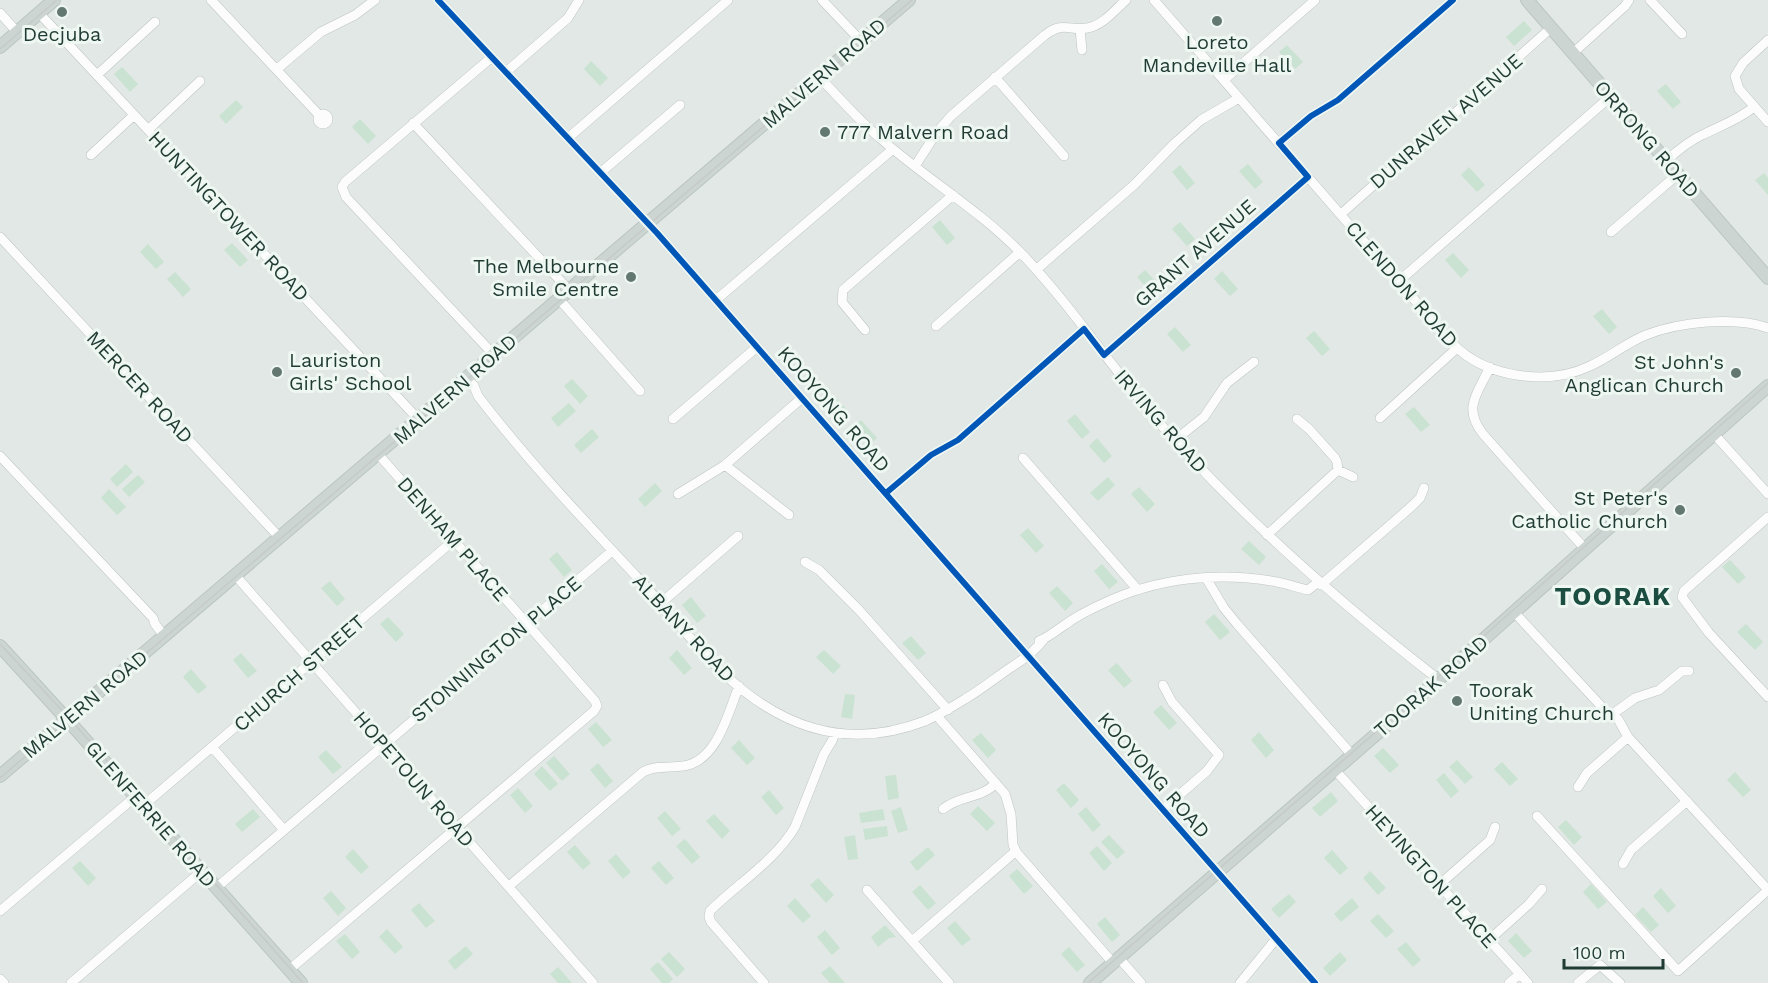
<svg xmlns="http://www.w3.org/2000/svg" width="1768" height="983" font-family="'Work Sans',sans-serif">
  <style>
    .green { fill: #cae2d1 }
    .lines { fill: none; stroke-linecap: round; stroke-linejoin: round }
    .minor-casing { stroke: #bfc5c2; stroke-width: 10 }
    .major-casing { stroke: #bbc5c1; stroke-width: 14 }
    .minor { stroke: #fbfcfb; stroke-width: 9 }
    .major { stroke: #ccd5d2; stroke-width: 12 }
    .tram { stroke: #c6cac9; stroke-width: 1.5 }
    .cycleway-casing { stroke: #eff7f3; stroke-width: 10 }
    .cycleway { stroke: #0057b8; stroke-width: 6 }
    .poi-dot { fill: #637871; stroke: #eff7f3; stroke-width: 2 }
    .labels { text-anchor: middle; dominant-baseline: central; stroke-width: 6; stroke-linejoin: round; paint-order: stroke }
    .poi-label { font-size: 20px; fill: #1f3b33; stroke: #eff7f3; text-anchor: start }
    .street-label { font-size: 20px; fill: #1f3b33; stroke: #eff7f3 }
    .district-label { font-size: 26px; font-weight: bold; letter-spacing: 1.5px; fill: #1b4e40; stroke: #eff7f3 }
  </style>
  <rect width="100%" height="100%" fill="#e2e8e5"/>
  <path class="green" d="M1524 21 1532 30 1514 46 1506 37Z
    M1287 45 1303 62 1295 69 1279 52Z
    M591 61 608 78 600 86 584 69Z
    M122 67 138 84 130 92 114 74Z
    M1666 84 1681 102 1673 109 1657 91Z
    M236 100 243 107 226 124 219 116Z
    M360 119 376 136 368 144 352 127Z
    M1248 164 1263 182 1255 189 1239 171Z
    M1180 165 1195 183 1187 190 1172 172Z
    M1469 167 1485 185 1477 192 1461 175Z
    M1764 173 1768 178V195L1755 180Z
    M940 220 955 238 947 245 932 227Z
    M1180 222 1195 239 1187 246 1172 229Z
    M232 243 248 260 240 267 224 250Z
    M148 244 164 262 156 269 140 252Z
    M1453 253 1469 270 1461 278 1445 260Z
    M1145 270 1161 287 1153 295 1137 277Z
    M1222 271 1238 289 1230 296 1214 279Z
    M175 272 191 289 183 297 167 279Z
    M1602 309 1617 327 1609 334 1593 316Z
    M1175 327 1191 345 1183 352 1167 334Z
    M1314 331 1330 349 1322 356 1306 338Z
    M572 379 588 396 580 404 564 386Z
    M833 394 849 412 840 419 825 402Z
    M569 403 576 411 558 427 551 418Z
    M1414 407 1430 425 1421 432 1405 414Z
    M1075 414 1090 432 1082 439 1067 421Z
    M861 420 877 438 869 445 853 428Z
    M592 429 599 437 581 453 574 445Z
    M1097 438 1112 456 1104 463 1089 446Z
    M126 464 133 472 117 487 110 479Z
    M138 475 145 482 129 497 122 489Z
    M1108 477 1115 485 1098 501 1090 493Z
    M655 483 662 491 645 507 638 499Z
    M1139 487 1155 504 1147 512 1131 494Z
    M109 489 126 507 117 515 101 498Z
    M1028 528 1044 546 1036 553 1020 535Z
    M1249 541 1266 557 1259 565 1241 549Z
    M557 552 572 570 564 577 549 559Z
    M1730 560 1746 577 1738 584 1722 567Z
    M1102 564 1118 582 1109 589 1094 571Z
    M330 581 345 599 337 606 321 588Z
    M1057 586 1073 603 1065 611 1049 593Z
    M691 597 706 616 697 623 682 605Z
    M1214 614 1230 632 1220 640 1205 622Z
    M388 617 404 634 396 642 380 624Z
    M1746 624 1763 642 1755 650 1737 632Z
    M911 636 926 653 918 660 902 643Z
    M677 650 692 668 684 675 669 658Z
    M824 650 841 666 833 674 816 657Z
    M241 653 257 671 248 678 233 660Z
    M1117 663 1132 681 1124 688 1108 670Z
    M191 669 207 687 198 694 183 677Z
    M845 694 855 695 852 719 841 717Z
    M1161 705 1177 723 1169 730 1153 712Z
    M596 722 612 740 603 747 588 729Z
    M1259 732 1274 750 1266 758 1251 740Z
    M981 733 996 750 988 758 972 740Z
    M739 740 755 758 747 765 731 748Z
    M1383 748 1399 765 1390 773 1374 756Z
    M326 750 342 767 333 774 318 757Z
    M554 756 570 774 562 781 546 763Z
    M1457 760 1473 777 1465 784 1449 767Z
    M1502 762 1518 779 1510 786 1494 769Z
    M598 763 613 781 605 788 590 770Z
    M542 766 558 784 550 791 534 774Z
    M1735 772 1751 790 1743 797 1727 780Z
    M1444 773 1459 791 1451 798 1436 780Z
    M896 775 899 798 888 800 885 776Z
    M1064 783 1079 800 1071 808 1056 790Z
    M518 788 533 806 525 813 510 795Z
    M769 790 784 808 776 815 761 797Z
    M1331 792 1338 801 1320 817 1312 808Z
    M978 806 995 823 987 831 970 814Z
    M901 807 908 830 898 833 891 811Z
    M1086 807 1101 825 1093 832 1078 814Z
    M253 809 260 817 242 832 235 824Z
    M883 809 885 820 861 823 859 813Z
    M665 811 681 829 672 836 657 818Z
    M714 814 730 831 722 839 706 821Z
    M1566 820 1582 837 1574 845 1558 827Z
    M887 826 888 836 865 840 863 829Z
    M855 835 858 859 848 860 844 837Z
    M1109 835 1125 852 1117 859 1101 842Z
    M685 839 700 857 692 864 676 846Z
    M575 845 591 863 583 870 567 852Z
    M1097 846 1112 863 1104 871 1089 853Z
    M928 847 935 855 917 871 910 862Z
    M353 849 369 867 361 874 345 857Z
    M1332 850 1348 868 1340 875 1324 858Z
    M616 854 631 872 623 879 608 861Z
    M80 861 96 878 88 886 72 868Z
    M659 861 674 878 666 885 651 868Z
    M1017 869 1033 886 1024 894 1009 876Z
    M1370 871 1386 888 1378 895 1363 878Z
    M818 878 834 895 826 903 810 885Z
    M1591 884 1607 902 1598 909 1583 892Z
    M920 885 936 903 928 910 912 892Z
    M1661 888 1676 906 1668 913 1653 896Z
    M331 891 346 908 338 916 323 898Z
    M1289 894 1296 902 1279 918 1271 909Z
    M795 898 811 916 803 923 787 906Z
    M1352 898 1359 907 1341 922 1334 914Z
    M419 903 435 921 426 928 411 910Z
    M1643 907 1659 925 1651 932 1635 915Z
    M1378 914 1394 931 1386 938 1370 921Z
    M1105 917 1120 935 1112 942 1097 924Z
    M955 921 971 939 962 946 947 928Z
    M885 925 896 937 889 938 878 947 871 937Z
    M387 929 403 947 395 954 379 937Z
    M825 930 840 948 832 955 817 937Z
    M1516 933 1532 951 1524 958 1508 941Z
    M345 934 360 952 352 959 336 941Z
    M1406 942 1421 960 1413 967 1397 949Z
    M466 946 473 954 455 970 448 961Z
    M1069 947 1085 965 1077 972 1061 954Z
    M669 952 685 969 677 977 661 959Z
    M1340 952 1347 960 1330 976 1323 968Z
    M658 962 673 979 669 983H662L650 969Z
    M830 966 845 983H830L821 973Z
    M558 967 572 983H558L550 974Z"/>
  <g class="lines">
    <defs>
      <path id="minor" d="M211 0 320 116
        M438 0 657 233 1315 983
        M822 0 861 41
        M1154 0 1453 344C1486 378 1548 386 1590 366 1610 357 1626 343 1646 335 1679 322 1735 316 1768 328
        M1650 0 1682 34
        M0 13 17 32
        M39 13 419 420
        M1080 29 1082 50
        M1768 40 1743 63 1735 76 1739 89 1768 122
        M1573 53 1625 6 1629 0
        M492 57 345 182 342 187 346 197 494 355
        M277 69 321 32 355 15 375 0
        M506 72 568 18 579 0
        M97 75 155 22
        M819 77C839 97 858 120 880 138 925 178 978 209 1021 253 1070 304 1109 364 1155 418 1240 516 1336 600 1438 679
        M995 77 1064 156
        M1224 80 1315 0
        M318 119a5 5 0 1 1 10 0a5 5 0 1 1-10 0Z
        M413 123 570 291
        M148 130 200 81
        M568 138 728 0
        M1279 143 1311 116 1338 100 1453 0
        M91 155 134 115
        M1666 161C1677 151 1689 141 1702 135 1720 126 1738 120 1754 107
        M915 166 937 132 951 116 1045 35C1063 21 1070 31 1087 28 1102 26 1115 10 1126 0
        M600 173 680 105
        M1341 214 1551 28
        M1611 232 1678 174
        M0 237 280 538
        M1037 269 1134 185 1175 143 1201 120 1239 98
        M1399 281 1610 97
        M559 299 640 391
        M716 300 893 149
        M936 326 1020 252
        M865 330 842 302 843 290 953 195
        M1104 355 1308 177
        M1490 367C1478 393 1462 407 1483 434L1585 549
        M467 378 474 386 478 396C527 460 582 518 637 577 665 607 690 640 719 669 778 727 845 752 925 721 939 715 952 707 965 699 981 690 995 678 1010 668 1023 660 1035 651 1044 639
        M1380 418 1457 348
        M673 419 757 347
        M1297 419 1309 429 1335 458 1337 462 1338 470
        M1714 434 1768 494
        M1175 440 1204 417 1227 383 1254 362
        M0 456 153 618 155 624 164 636
        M1023 458 1138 590
        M725 465 789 515
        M886 493 931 455 958 440 1084 329
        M678 494 725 465 802 398
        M1768 517 1684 591 1682 597 1709 633 1768 697
        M1267 535 1338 470 1353 477
        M805 562 819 570 859 610 948 710
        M236 576 593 983
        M1206 578 1224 608 1237 624 1352 755
        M1321 585 1412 506 1420 498 1424 488
        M661 603 738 536
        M1514 612 1602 707 1607 718
        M1039 641C1049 637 1057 630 1066 624 1077 616 1089 610 1102 604 1156 578 1218 571 1277 582 1288 584 1298 588 1308 590L1318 582
        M1614 713 1635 698 1659 690 1682 671H1689
        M937 716 1005 794 1011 814 1013 845 1017 853 1113 963
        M1618 719 1628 737 1768 890
        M212 747 284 830
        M1335 770 1528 983
        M1578 787 1587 773 1628 737
        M144 805 454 540
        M943 809C960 795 981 799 996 783
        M1162 810 1207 771 1219 755 1172 702 1163 685
        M1537 816 1678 971 1768 890
        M1623 864 1631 850 1687 801
        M1439 885 1490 840 1495 827
        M509 886 643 772C655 765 670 768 683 766 717 762 728 713 739 686
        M216 888 612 551
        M867 890 949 983
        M0 911 136 796
        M1489 940 1529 904 1542 889
        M912 941 1016 851
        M1119 958 1141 983
        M289 970 594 711 597 706 595 701 378 454
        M0 979 4 983
        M71 983 202 871
        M764 983 711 922 709 917 710 911C738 883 774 862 795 827L824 754 832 741 835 733
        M1240 983 1276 939
        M1509 983 1520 974
        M1578 983 1600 965 1620 983"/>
      <path id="major" d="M1527 0 1768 278
        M0 47 54 0
        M0 646 73 726 301 983
        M0 776 909 0
        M1090 983 1403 711 1768 386"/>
    </defs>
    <use href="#minor" class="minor-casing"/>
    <use href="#major" class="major-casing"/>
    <use href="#minor" class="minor"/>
    <use href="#major" class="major"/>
    <path class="tram" d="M0 49 57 0
      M0 644 70 719 303 983
      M0 778 912 0
      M1088 983 1402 709 1768 383"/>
    <defs>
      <path id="cycleway" d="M438 0 657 233 1315 983
        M886 493 931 455 958 440 1084 329 1104 355 1308 177 1279 143 1311 116 1338 100 1453 0"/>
    </defs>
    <use href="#cycleway" class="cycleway-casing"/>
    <use href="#cycleway" class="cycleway"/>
  </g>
  <g class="poi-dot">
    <circle cx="62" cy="12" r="6"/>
    <circle cx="1217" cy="21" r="6"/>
    <circle cx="825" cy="132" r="6"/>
    <circle cx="631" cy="277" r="6"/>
    <circle cx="277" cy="372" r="6"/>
    <circle cx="1736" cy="373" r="6"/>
    <circle cx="1680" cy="510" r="6"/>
    <circle cx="1457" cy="701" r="6"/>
  </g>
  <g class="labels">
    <g class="poi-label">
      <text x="62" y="34" text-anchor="middle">Decjuba</text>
      <text x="1217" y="42" text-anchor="middle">Loreto<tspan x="1217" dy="23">Mandeville Hall</tspan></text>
      <text x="837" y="132">777 Malvern Road</text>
      <text x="619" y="266" text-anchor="end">The Melbourne<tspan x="619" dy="23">Smile Centre</tspan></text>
      <text x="289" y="360">Lauriston<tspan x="289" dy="23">Girls' School</tspan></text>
      <text x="1724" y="362" text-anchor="end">St John's<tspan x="1724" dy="23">Anglican Church</tspan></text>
      <text x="1668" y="498" text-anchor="end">St Peter's<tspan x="1668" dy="23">Catholic Church</tspan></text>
      <text x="1469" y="690">Toorak<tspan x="1469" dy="23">Uniting Church</tspan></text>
    </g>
    <g class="street-label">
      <text transform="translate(824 73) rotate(-41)">MALVERN ROAD</text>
      <text transform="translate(1446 121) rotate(-41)">DUNRAVEN AVENUE</text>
      <text transform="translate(1647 139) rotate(49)">ORRONG ROAD</text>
      <text transform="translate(229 216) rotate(47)">HUNTINGTOWER ROAD</text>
      <text transform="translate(1195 253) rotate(-41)">GRANT AVENUE</text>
      <text transform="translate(1402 284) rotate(49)">CLENDON ROAD</text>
      <text transform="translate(140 387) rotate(47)">MERCER ROAD</text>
      <text transform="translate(455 389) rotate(-41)">MALVERN ROAD</text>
      <text transform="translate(834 409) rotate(49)">KOOYONG ROAD</text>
      <text transform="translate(1161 421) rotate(49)">IRVING ROAD</text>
      <text transform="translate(453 539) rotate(49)">DENHAM PLACE</text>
      <text transform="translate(684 628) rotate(47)">ALBANY ROAD</text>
      <text transform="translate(496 649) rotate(-40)">STONNINGTON PLACE</text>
      <text transform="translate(299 673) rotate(-41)">CHURCH STREET</text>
      <text transform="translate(1431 686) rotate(-41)">TOORAK ROAD</text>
      <text transform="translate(85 704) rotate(-40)">MALVERN ROAD</text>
      <text transform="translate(1154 775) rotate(49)">KOOYONG ROAD</text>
      <text transform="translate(414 779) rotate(49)">HOPETOUN ROAD</text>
      <text transform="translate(151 814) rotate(49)">GLENFERRIE ROAD</text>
      <text transform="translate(1431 876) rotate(48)">HEYINGTON PLACE</text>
    </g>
    <g class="district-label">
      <text x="1613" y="596">TOORAK</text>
    </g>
  </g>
  <path d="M1564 959v9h99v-9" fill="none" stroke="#1f3b33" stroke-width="3"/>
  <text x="1573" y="959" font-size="18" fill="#1f3b33" stroke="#eff7f3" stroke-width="4.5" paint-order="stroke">100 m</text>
</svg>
